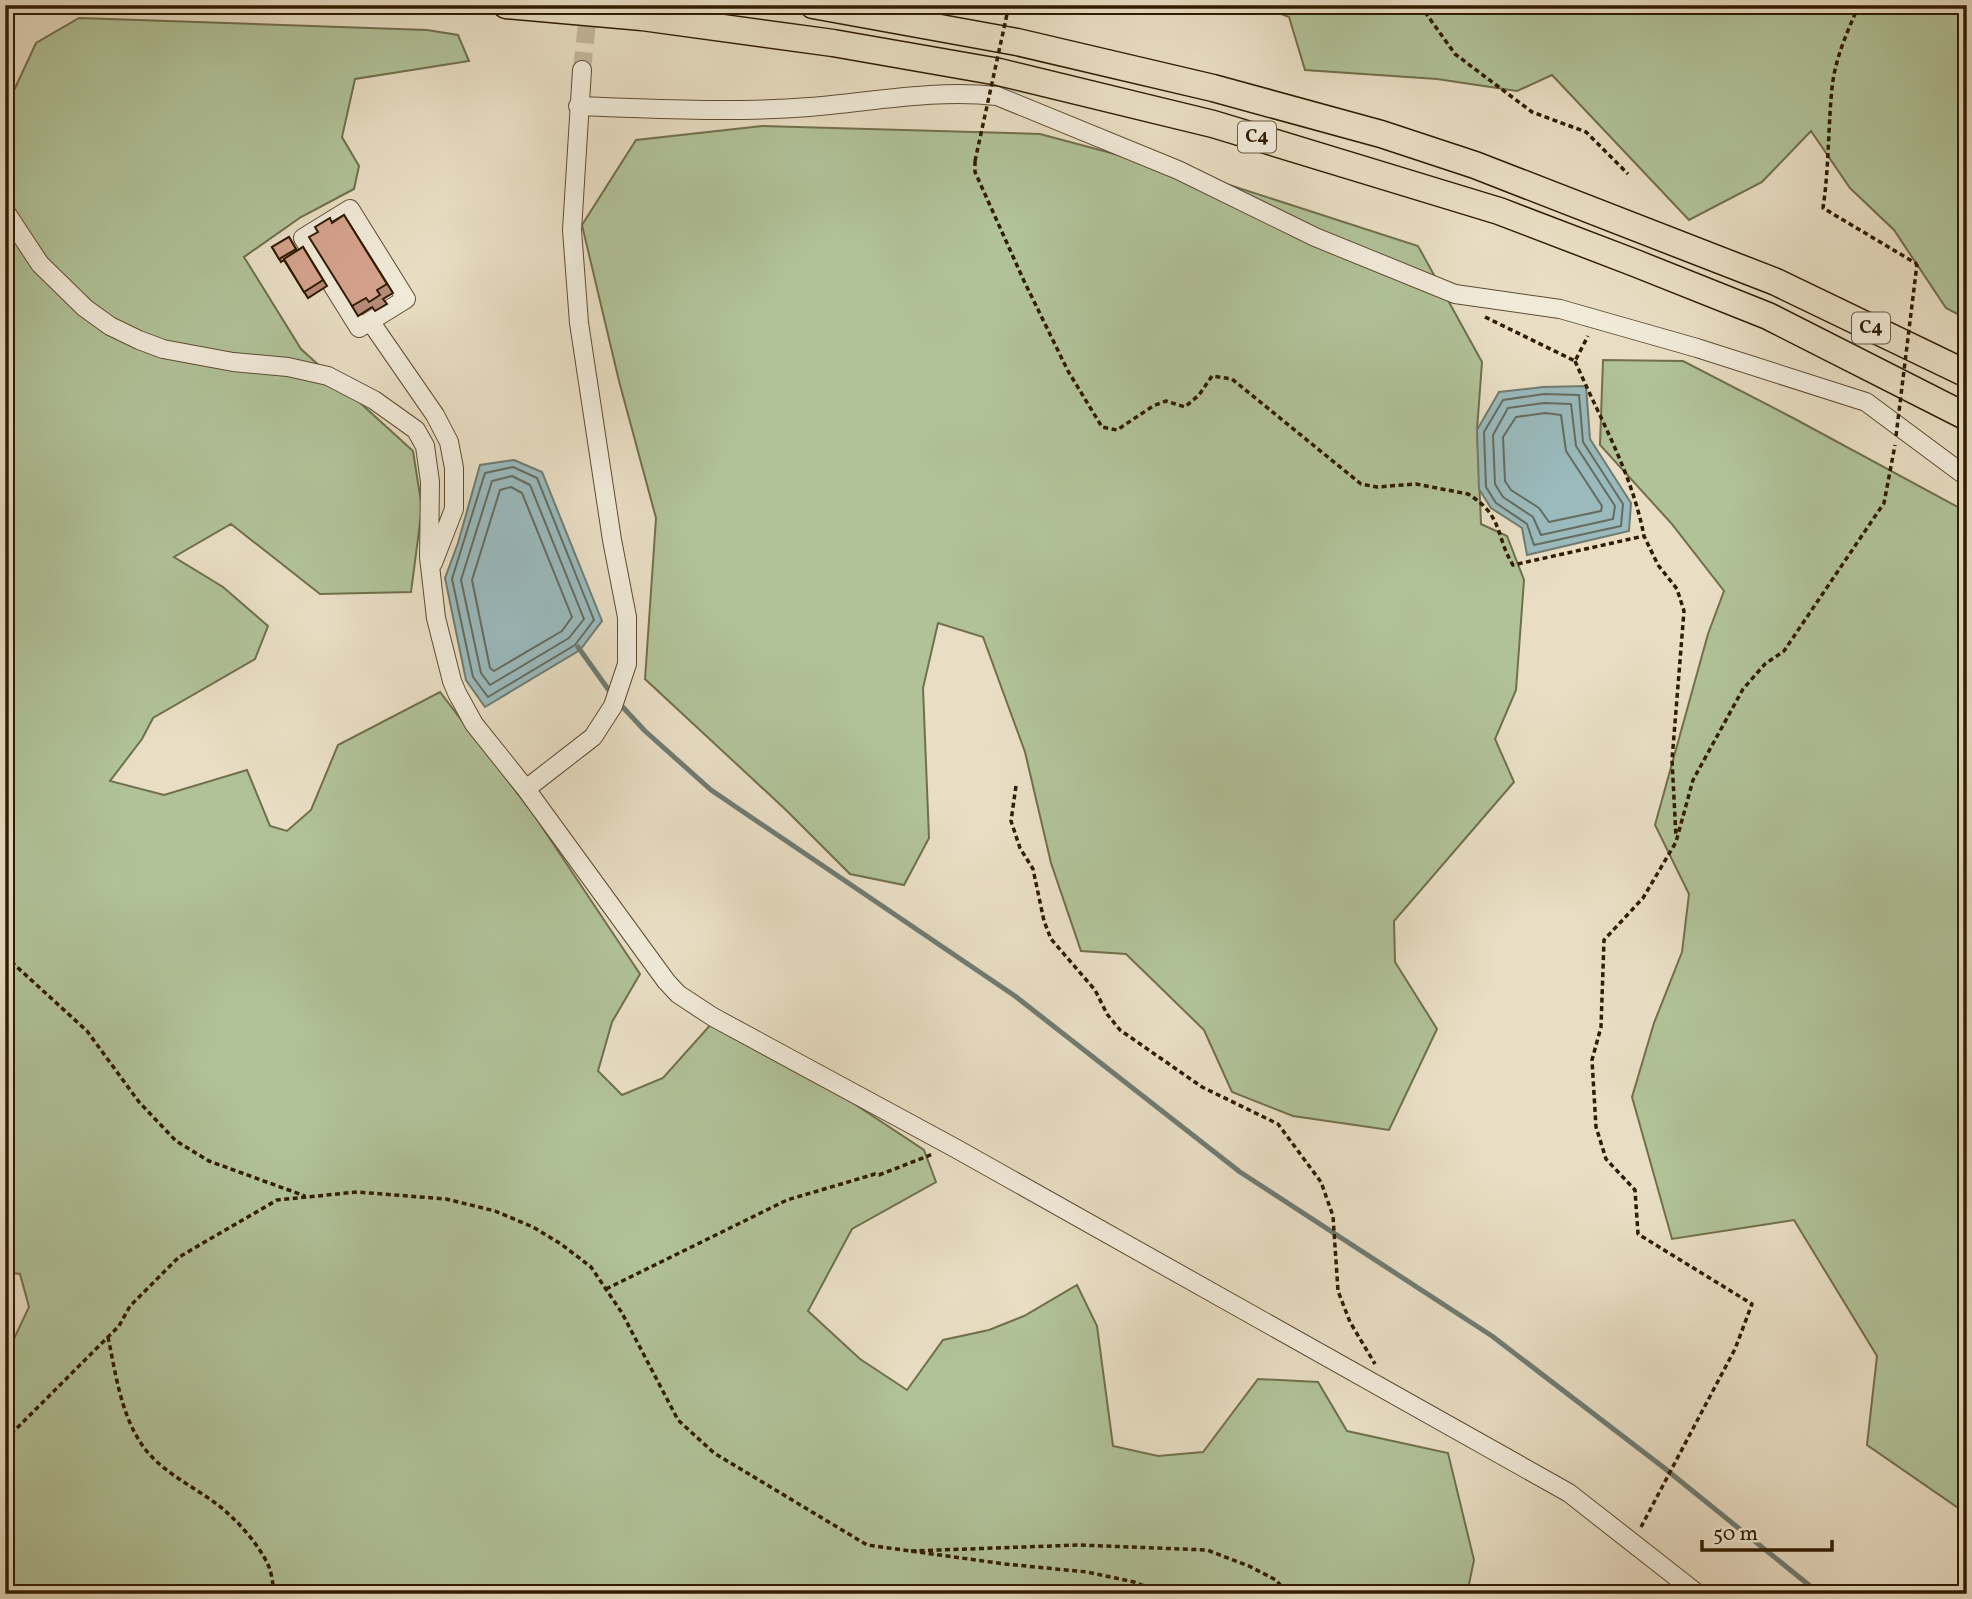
<svg xmlns="http://www.w3.org/2000/svg" width="1972" height="1599" font-family="Vollkorn,serif">
  <style>
    .green { fill: #b1c299; stroke: #706f4c; stroke-width: 2 }
    .water { fill: #9ababd; stroke: #707b71; stroke-width: 2 }
    .lines { fill: none; stroke-linecap: round; stroke-linejoin: round }
    .shore { stroke: #656b5e; stroke-width: 2 }
    .stream { stroke: #707b71; stroke-width: 5 }
    .minor-tunnel { stroke: #c4b79d; stroke-width: 18; stroke-dasharray: 18 9; stroke-linecap: butt }
    .minor-casing { stroke: #5e4c31; stroke-width: 20 }
    .highway-casing { stroke: #301c00; stroke-width: 29 }
    .path { stroke: #301c00; stroke-width: 3.5; stroke-dasharray: 5 3.5; stroke-linecap: butt }
    .minor { stroke: #f1ead9; stroke-width: 18 }
    .highway { stroke: #e9dec4; stroke-width: 26 }
    .path-bridge { stroke: #301c00; stroke-width: 3.5; stroke-dasharray: 5 3.5; stroke-linecap: butt }
    .wall { fill: #b78b79; stroke: #301c00; stroke-width: 2 }
    .building { fill: #d5a28d; stroke: #301c00; stroke-width: 2 }
    .labels { text-anchor: middle; dominant-baseline: central; stroke-width: 7; stroke-linejoin: round; paint-order: stroke }
    .shield { fill: #f1ead9; stroke: #6a5a41; stroke-width: 2 }
    .shield-label { font-size: 19px; font-weight: bold; fill: #301c00 }
  </style>
  <rect width="100%" height="100%" fill="#e9dec4"/>
  <filter id="stains"><feTurbulence type="fractalNoise" baseFrequency=".00286" numOctaves="4"/><feColorMatrix values="0 0 0 0 .2 0 0 0 0 .09 0 0 0 0 .02 0 0 0 .5 -.17"/></filter>
  <radialGradient id="worn" r=".72"><stop offset=".6" stop-color="#630" stop-opacity="0"/><stop offset="1" stop-color="#630" stop-opacity=".3"/></radialGradient>
  <path class="green" d="M1258 5H1967V319L1946 308 1894 230 1850 188 1811 131 1762 182 1689 220 1552 75 1517 91 1437 79 1305 70 1289 17Z
    M79 18 427 30 458 35 469 61 355 79 342 137 359 166 354 189 301 217 244 257 301 349 413 451 422 508 411 592 320 594 231 524 174 557 223 587 268 626 255 659 153 718 142 739 110 781 164 795 247 770 270 826 287 831 311 810 338 745 440 692 534 815 640 974 612 1022 598 1071 622 1095 663 1078 713 1022 853 1103 924 1150 936 1182 852 1229 808 1311 860 1359 907 1390 943 1340 989 1330 1024 1316 1077 1285 1097 1326 1113 1446 1158 1456 1203 1452 1258 1379 1318 1382 1347 1431 1448 1453 1474 1560 1467 1594H5V1351L12 1343 29 1307 20 1274 5 1272V101L10 99 36 43Z
    M762 126 1040 134 1220 182 1418 246 1482 362 1477 430 1481 524 1507 536 1524 580 1516 690 1495 739 1514 782 1394 921 1395 962 1437 1029 1389 1130 1293 1116 1232 1092 1204 1030 1126 954 1081 951 1051 863 1025 752 983 637 938 623 923 688 929 838 904 885 850 874 786 810 645 679 656 518 619 381 582 225 636 140Z
    M1603 360 1683 361 1795 419 1967 512V1514L1867 1445 1877 1356 1794 1220 1672 1239 1632 1097 1654 1023 1682 952 1689 894 1655 825 1708 634 1724 591 1671 523 1600 445Z"/>
  <path class="water" d="M1586 386 1590 439 1631 503 1629 531 1527 555 1522 528 1491 508 1479 489 1477 430 1499 392 1543 387Z
    M514 460 542 472 602 621 580 650 485 707 466 680 445 578 458 543 480 465Z"/>
  <g class="lines">
    <path class="shore" d="M1544 394 1579 395 1583 442 1623 504 1621 526 1534 545 1527 524 1496 503 1486 487 1484 432 1503 400Z
      M1544 403 1571 404 1576 446 1615 506 1613 519 1541 535 1533 517 1503 497 1495 484 1493 435 1508 408Z
      M1545 413 1561 415 1566 451 1602 506 1601 511 1549 522 1539 508 1511 490 1505 481 1503 437 1516 417Z
      M513 467 537 478 594 620 575 645 488 697 473 677 452 579 485 473Z
      M512 476 530 485 584 619 569 638 490 685 481 673 461 580 492 481Z
      M511 487 522 493 572 617 562 631 494 671 490 668 472 580 500 490Z"/>
    <path class="stream" d="M578 647 613 696
      M619 703 645 731 711 790 1015 996 1240 1172 1492 1336 1663 1467 1820 1594"/>
    <path class="minor-tunnel" d="M582 70 589 5"/>
    <defs>
      <path id="minor" d="M578 106C655 109 733 113 809 107 872 102 934 89 997 96L1178 170 1315 237 1455 294 1560 309 1697 348 1866 402 1967 477
        M350 209 406 299 359 328 303 238Z
        M5 211 40 264 85 308 110 326 139 340 163 349 233 362 288 367 328 376 374 400 416 430 425 446 430 482 429 557 436 618 452 681 457 693 474 724 526 789 666 981 678 994 713 1017 955 1148 1569 1493 1698 1594
        M370 321 435 415 449 442 454 468V509L433 563
        M526 789 593 737 613 706 627 664V617L612 540 579 323 572 230 582 70"/>
      <path id="highway" d="M506 5 642 17 833 43 999 72 1213 124 1499 211 1635 263 1768 316 1967 417
        M813 5 1017 42 1213 88 1381 134 1475 165 1776 282 1967 374"/>
    </defs>
    <use href="#minor" class="minor-casing"/>
    <use href="#highway" class="highway-casing"/>
    <path class="path" d="M1420 5 1455 54 1532 112 1586 132 1628 174
      M1859 5C1847 32 1835 59 1832 88 1828 128 1829 168 1823 208L1917 264
      M975 161V172L1024 281 1068 371 1102 427 1117 430 1153 406 1166 401 1185 407 1199 395 1212 376 1232 379 1361 484 1377 487 1416 484 1468 494C1504 516 1495 536 1513 565L1644 536 1658 565 1677 589 1684 611 1672 760 1676 837
      M1485 317 1575 361 1588 336
      M1575 361C1600 419 1632 473 1644 536
      M1016 786 1011 821 1020 848 1033 869 1044 921 1051 939 1095 990 1107 1014 1120 1030 1202 1087 1278 1124 1321 1182 1333 1216 1338 1291 1350 1322 1375 1364
      M5 956 87 1031 139 1102 176 1141 209 1161 305 1196
      M606 1289 787 1200 875 1174 879 1175 933 1154
      M108 1337C116 1375 121 1417 145 1449 165 1474 193 1486 218 1505 237 1520 259 1544 269 1567 272 1575 273 1585 274 1594
      M5 1440 119 1326 130 1306 179 1257 277 1200 357 1192 446 1199 495 1211 533 1227 561 1244 591 1267 622 1313 678 1420 714 1453 867 1545 1005 1564 1087 1572 1134 1582 1166 1594
      M1641 1527 1735 1349 1752 1304 1638 1234 1635 1190 1606 1159 1596 1127 1592 1060 1601 1027 1604 940 1643 898 1676 842 1693 780 1743 689 1765 664 1784 651 1884 503 1895 445
      M911 1551 1079 1545 1207 1550 1249 1566 1276 1580 1288 1594"/>
    <use href="#minor" class="minor"/>
    <use href="#highway" class="highway"/>
    <path class="path-bridge" d="M975 161 1009 5
      M1896 436 1917 264"/>
  </g>
  <path class="wall" d="M344 215 393 293 383 299 387 304 375 311 372 307 358 316 352 306 332 222Z
    M289 237 297 251 303 247 327 286 308 298 284 260 281 262 272 247Z"/>
  <path class="building" d="M344 215 387 284 377 290 380 295 369 302 366 298 352 306 309 237 318 232 315 227 330 218 332 223Z
    M289 237 296 249 279 259 272 247Z
    M303 247 323 280 304 292 284 259Z"/>
  <g class="labels">
    <g class="shield">
      <rect x="1238" y="121.5" width="38" height="31" rx="5"/>
      <rect x="1852" y="312.5" width="38" height="31" rx="5"/>
    </g>
    <g class="shield-label">
      <text x="1257" y="137">C4</text>
      <text x="1871" y="328">C4</text>
    </g>
  </g>
  <rect width="1972" height="1599" fill="none" stroke="#e9dec4" stroke-width="28"/>
  <rect x="7" y="7" width="1958" height="1585" fill="none" stroke="#301c00" stroke-width="3.5"/>
  <rect x="14" y="14" width="1944" height="1571" fill="none" stroke="#301c00" stroke-width="2"/>
  <path d="M1702 1540v10h130v-10" fill="none" stroke="#301c00" stroke-width="3.5"/>
  <text x="1713" y="1540" font-size="21" fill="#301c00" stroke="#f1ead9" stroke-width="5" paint-order="stroke">50 m</text>
  <rect width="100%" height="100%" filter="url(#stains)"/>
  <rect width="100%" height="100%" fill="url(#worn)"/>
</svg>
